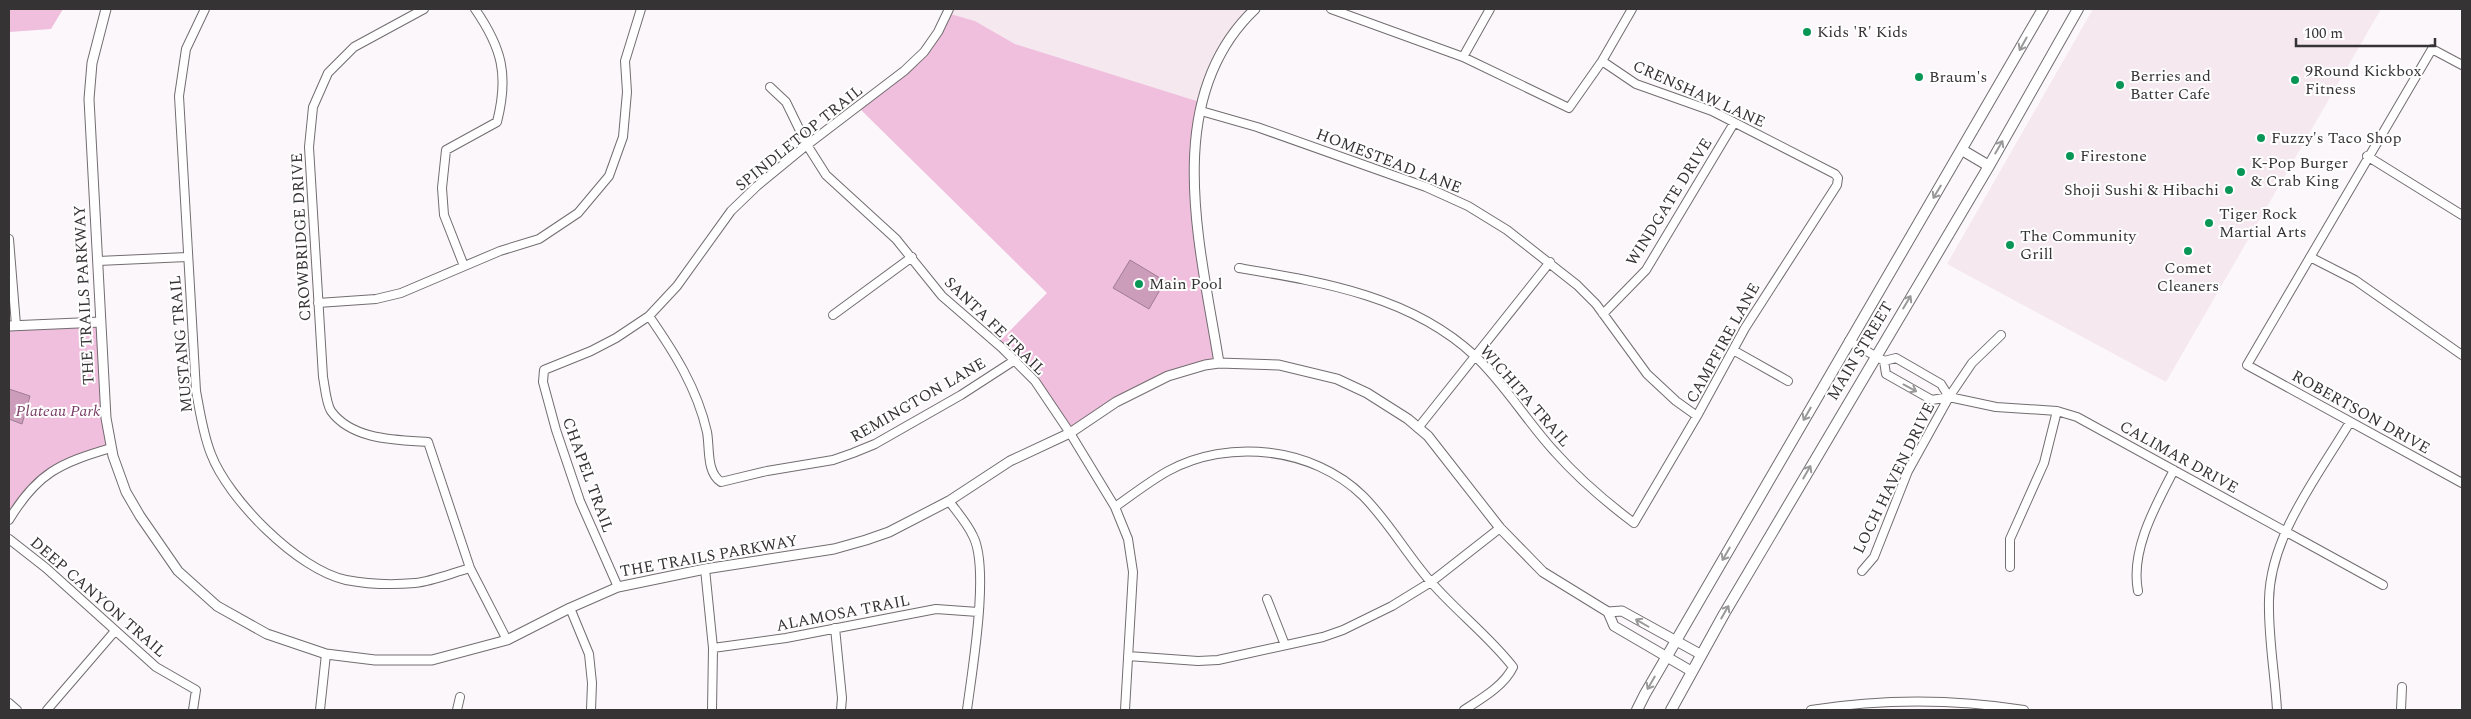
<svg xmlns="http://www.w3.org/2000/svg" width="2471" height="719" font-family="Spectral,serif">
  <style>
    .built { fill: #f5e8ef }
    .green { fill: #efbfdd }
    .water { fill: #cc9dba; stroke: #9f7d92 }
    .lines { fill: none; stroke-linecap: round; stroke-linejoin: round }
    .minor-casing { stroke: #726d70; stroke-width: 10 }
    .tertiary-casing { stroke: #726d70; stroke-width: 11 }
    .secondary-casing { stroke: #726d70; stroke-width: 12 }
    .minor { stroke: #fff; stroke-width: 8 }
    .tertiary { stroke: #fff; stroke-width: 9 }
    .secondary { stroke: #fff; stroke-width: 10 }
    .oneway { stroke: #9a999a }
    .poi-dot { fill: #089657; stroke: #fff; stroke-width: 2 }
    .labels { text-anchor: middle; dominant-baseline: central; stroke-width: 4; stroke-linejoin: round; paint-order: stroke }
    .poi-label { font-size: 16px; fill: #363335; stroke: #fff; text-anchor: start }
    .street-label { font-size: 16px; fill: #363335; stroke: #fff }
    .park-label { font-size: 16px; font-style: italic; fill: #7c4068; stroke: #fff }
  </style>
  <rect width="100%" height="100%" fill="#fcf7fa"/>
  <path class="built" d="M949 9H1255L1222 52 1203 103 1015 44 975 21 947 13Z
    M2093 9H2381L2166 382 1947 264Z"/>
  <path class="green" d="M9 9H63L51 29 9 32Z
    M947 13 975 21 1015 44 1203 103 1193 175 1219 363 1170 376 1070 433 1035 381 997 344 1047 293 858 107 924 52Z
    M101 322 111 448 43 478 9 523V327Z"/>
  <path class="water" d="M1130 260 1165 281 1149 309 1113 288Z
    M9 389 30 396 22 424 9 419Z"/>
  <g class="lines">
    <defs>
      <path id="minor" d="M205 9 186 49 179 96 196 391C200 412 203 434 211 454 228 499 298 570 346 580 367 584 393 585 415 583 433 581 452 573 470 568
        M424 9 354 47 328 73 313 107 309 147 323 377C325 387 326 403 331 411 352 440 396 440 428 442L470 568 507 640
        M1331 9 1463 57 1569 108 1602 61 1632 9
        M1463 57 1490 9
        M2462 65 2432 49 2247 365 2462 483
        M770 87 786 102 807 145 826 175 896 239 942 296 1002 348 1035 381 1070 433 1115 507 1128 539 1133 572 1125 710
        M1201 111 1257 127 1426 187 1468 206 1507 230 1577 285 1596 304 1647 374 1676 401 1697 416
        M2367 156 2462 215
        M9 239 16 325
        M2310 257 2355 280 2462 355
        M98 261 187 257
        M464 266 444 215 442 188 446 150 497 122C509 75 502 48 475 9
        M1239 268C1322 282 1411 296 1475 356 1505 384 1527 422 1555 452 1579 479 1606 502 1634 523L1697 416 1745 328 1837 185 1838 178 1835 174 1712 111 1636 84 1602 61
        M318 303 376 299 401 293 500 251 539 239 578 213 609 176 623 137 627 92 625 61 641 9
        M1603 314 1646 270 1734 123
        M833 315 912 257
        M649 316C674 352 697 388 707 432 710 448 706 472 721 482L767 471 833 460 853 453 875 444 961 395 1015 360
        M1849 341 1884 361 1896 358 1941 384 1949 397
        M1733 350 1788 381
        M1884 361 1886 374 1932 400 1949 397 1996 407 2057 411 2077 417 2383 585
        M1418 428 1550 262
        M949 501C957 512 967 523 973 536 990 568 972 671 967 710
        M1115 507C1132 495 1150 481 1168 471 1228 438 1313 447 1363 496 1389 522 1407 555 1431 582 1457 612 1489 636 1513 667 1504 686 1481 699 1464 710
        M9 520C37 473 60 463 111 448
        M9 539 46 568 156 667 196 690 193 710
        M2010 567V539L2044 463 2057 411
        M705 569 713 648 712 710
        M1862 571 1874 557 1908 471 1949 397 1972 363 2001 335
        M618 587 580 501 556 430 543 382 544 370 591 351 616 338 649 316 677 286 731 211 757 186 807 145 904 71 924 52 938 32 949 9
        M2138 591C2130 550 2156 505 2174 470
        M1267 599 1285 645
        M570 608 589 654 592 683 591 710
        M835 628 842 698 841 710
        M713 648 786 638 936 609 978 612
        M1128 656 1198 661 1218 660 1323 637 1343 630 1392 606 1431 582 1500 528
        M9 703 17 710
        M47 710 115 631
        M320 710 326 654
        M457 710 460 697
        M1811 710C1880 699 1955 699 2024 710
        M2277 710C2275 674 2268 637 2269 600 2270 536 2318 476 2350 422
        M2401 710 2402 687"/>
      <path id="tertiary" d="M106 9 92 63 89 99 106 418 113 456 126 492 140 516 178 571 217 606 267 634 326 654 375 660H432L507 640 570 608 618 587 705 569 834 549 866 540 889 532 949 501 1010 461 1070 433 1116 402 1168 376 1205 365 1219 363 1279 365 1337 379 1367 393 1408 419 1428 436 1500 528 1543 572 1608 612 1614 626 1691 671
        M9 326 101 322
        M1219 363C1201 249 1159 100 1255 9
        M1608 612 1622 611 1700 654"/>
      <path id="secondary" d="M1962 150 1989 166
        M1637 710 1645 694 2043 9
        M1671 710 1724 614 1989 166 2078 9"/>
    </defs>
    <use href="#minor" class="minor-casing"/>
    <use href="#tertiary" class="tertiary-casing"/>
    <use href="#secondary" class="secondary-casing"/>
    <use href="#minor" class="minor"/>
    <use href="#tertiary" class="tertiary"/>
    <use href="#secondary" class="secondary"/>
  </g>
  <defs><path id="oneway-shaft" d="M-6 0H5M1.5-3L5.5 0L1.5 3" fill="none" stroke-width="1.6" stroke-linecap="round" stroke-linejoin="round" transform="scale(1.25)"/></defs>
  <g class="oneway">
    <use href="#oneway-shaft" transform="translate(2023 44) rotate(119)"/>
    <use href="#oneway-shaft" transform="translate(1999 147) rotate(-60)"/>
    <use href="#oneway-shaft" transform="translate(1937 192) rotate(121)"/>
    <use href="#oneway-shaft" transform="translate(1907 302) rotate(-59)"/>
    <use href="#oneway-shaft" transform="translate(1910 388) rotate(28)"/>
    <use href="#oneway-shaft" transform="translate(1807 414) rotate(120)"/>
    <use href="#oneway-shaft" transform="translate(1807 472) rotate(-60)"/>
    <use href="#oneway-shaft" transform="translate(1726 554) rotate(120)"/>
    <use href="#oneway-shaft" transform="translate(1725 612) rotate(-60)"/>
    <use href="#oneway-shaft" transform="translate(1642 623) rotate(-150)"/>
    <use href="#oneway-shaft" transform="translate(1651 683) rotate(120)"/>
  </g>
  <g class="poi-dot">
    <circle cx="1807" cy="32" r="5"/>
    <circle cx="1919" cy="77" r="5"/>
    <circle cx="2295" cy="80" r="5"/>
    <circle cx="2120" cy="85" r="5"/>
    <circle cx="2261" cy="138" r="5"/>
    <circle cx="2070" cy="156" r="5"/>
    <circle cx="2241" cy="172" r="5"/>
    <circle cx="2229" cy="190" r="5"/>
    <circle cx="2209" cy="223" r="5"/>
    <circle cx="2010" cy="245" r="5"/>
    <circle cx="2188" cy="251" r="5"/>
    <circle cx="1139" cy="284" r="5"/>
  </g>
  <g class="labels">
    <g class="poi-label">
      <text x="1817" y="32">Kids 'R' Kids</text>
      <text x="2305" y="71">9Round Kickbox<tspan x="2305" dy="18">Fitness</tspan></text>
      <text x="2130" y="76">Berries and<tspan x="2130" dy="18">Batter Cafe</tspan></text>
      <text x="1929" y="77">Braum's</text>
      <text x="2271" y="138">Fuzzy's Taco Shop</text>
      <text x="2080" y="156">Firestone</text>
      <text x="2251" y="163">K-Pop Burger<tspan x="2251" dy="18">&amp; Crab King</tspan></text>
      <text x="2219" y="190" text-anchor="end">Shoji Sushi &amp; Hibachi</text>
      <text x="2219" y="214">Tiger Rock<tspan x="2219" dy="18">Martial Arts</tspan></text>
      <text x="2020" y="236">The Community<tspan x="2020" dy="18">Grill</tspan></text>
      <text x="2188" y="268" text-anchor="middle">Comet<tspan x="2188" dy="18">Cleaners</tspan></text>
      <text x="1149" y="284">Main Pool</text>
    </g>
    <g class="street-label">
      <text transform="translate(1699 94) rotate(24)">CRENSHAW LANE</text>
      <text transform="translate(799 138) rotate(-39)">SPINDLETOP TRAIL</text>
      <text transform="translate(1389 161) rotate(21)">HOMESTEAD LANE</text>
      <text transform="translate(1669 202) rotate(-58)">WINDGATE DRIVE</text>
      <text transform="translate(301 237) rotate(-93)">CROWBRIDGE DRIVE</text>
      <text transform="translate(84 295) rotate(-93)">THE TRAILS PARKWAY</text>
      <text transform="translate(995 326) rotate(44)">SANTA FE TRAIL</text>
      <text transform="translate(1723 343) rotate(-61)">CAMPFIRE LANE</text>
      <text transform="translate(181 344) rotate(-95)">MUSTANG TRAIL</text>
      <text transform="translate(1860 351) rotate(-59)">MAIN STREET</text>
      <text transform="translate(1525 396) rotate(49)">WICHITA TRAIL</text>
      <text transform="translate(918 400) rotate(-30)">REMINGTON LANE</text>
      <text transform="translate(2361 412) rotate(29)">ROBERTSON DRIVE</text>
      <text transform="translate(2179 457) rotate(29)">CALIMAR DRIVE</text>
      <text transform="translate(588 475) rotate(70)">CHAPEL TRAIL</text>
      <text transform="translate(1894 478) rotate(-64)">LOCH HAVEN DRIVE</text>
      <text transform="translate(709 556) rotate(-10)">THE TRAILS PARKWAY</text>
      <text transform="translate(98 597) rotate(41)">DEEP CANYON TRAIL</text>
      <text transform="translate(843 613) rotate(-11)">ALAMOSA TRAIL</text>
    </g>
    <g class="park-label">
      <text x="58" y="411">Plateau Park</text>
    </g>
  </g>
  <rect width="2471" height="719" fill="none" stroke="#363335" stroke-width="20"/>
  <path d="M2296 38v8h139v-8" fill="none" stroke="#363335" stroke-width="2.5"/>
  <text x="2304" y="38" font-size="15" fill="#363335" stroke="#ffffff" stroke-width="4" paint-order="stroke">100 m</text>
</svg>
